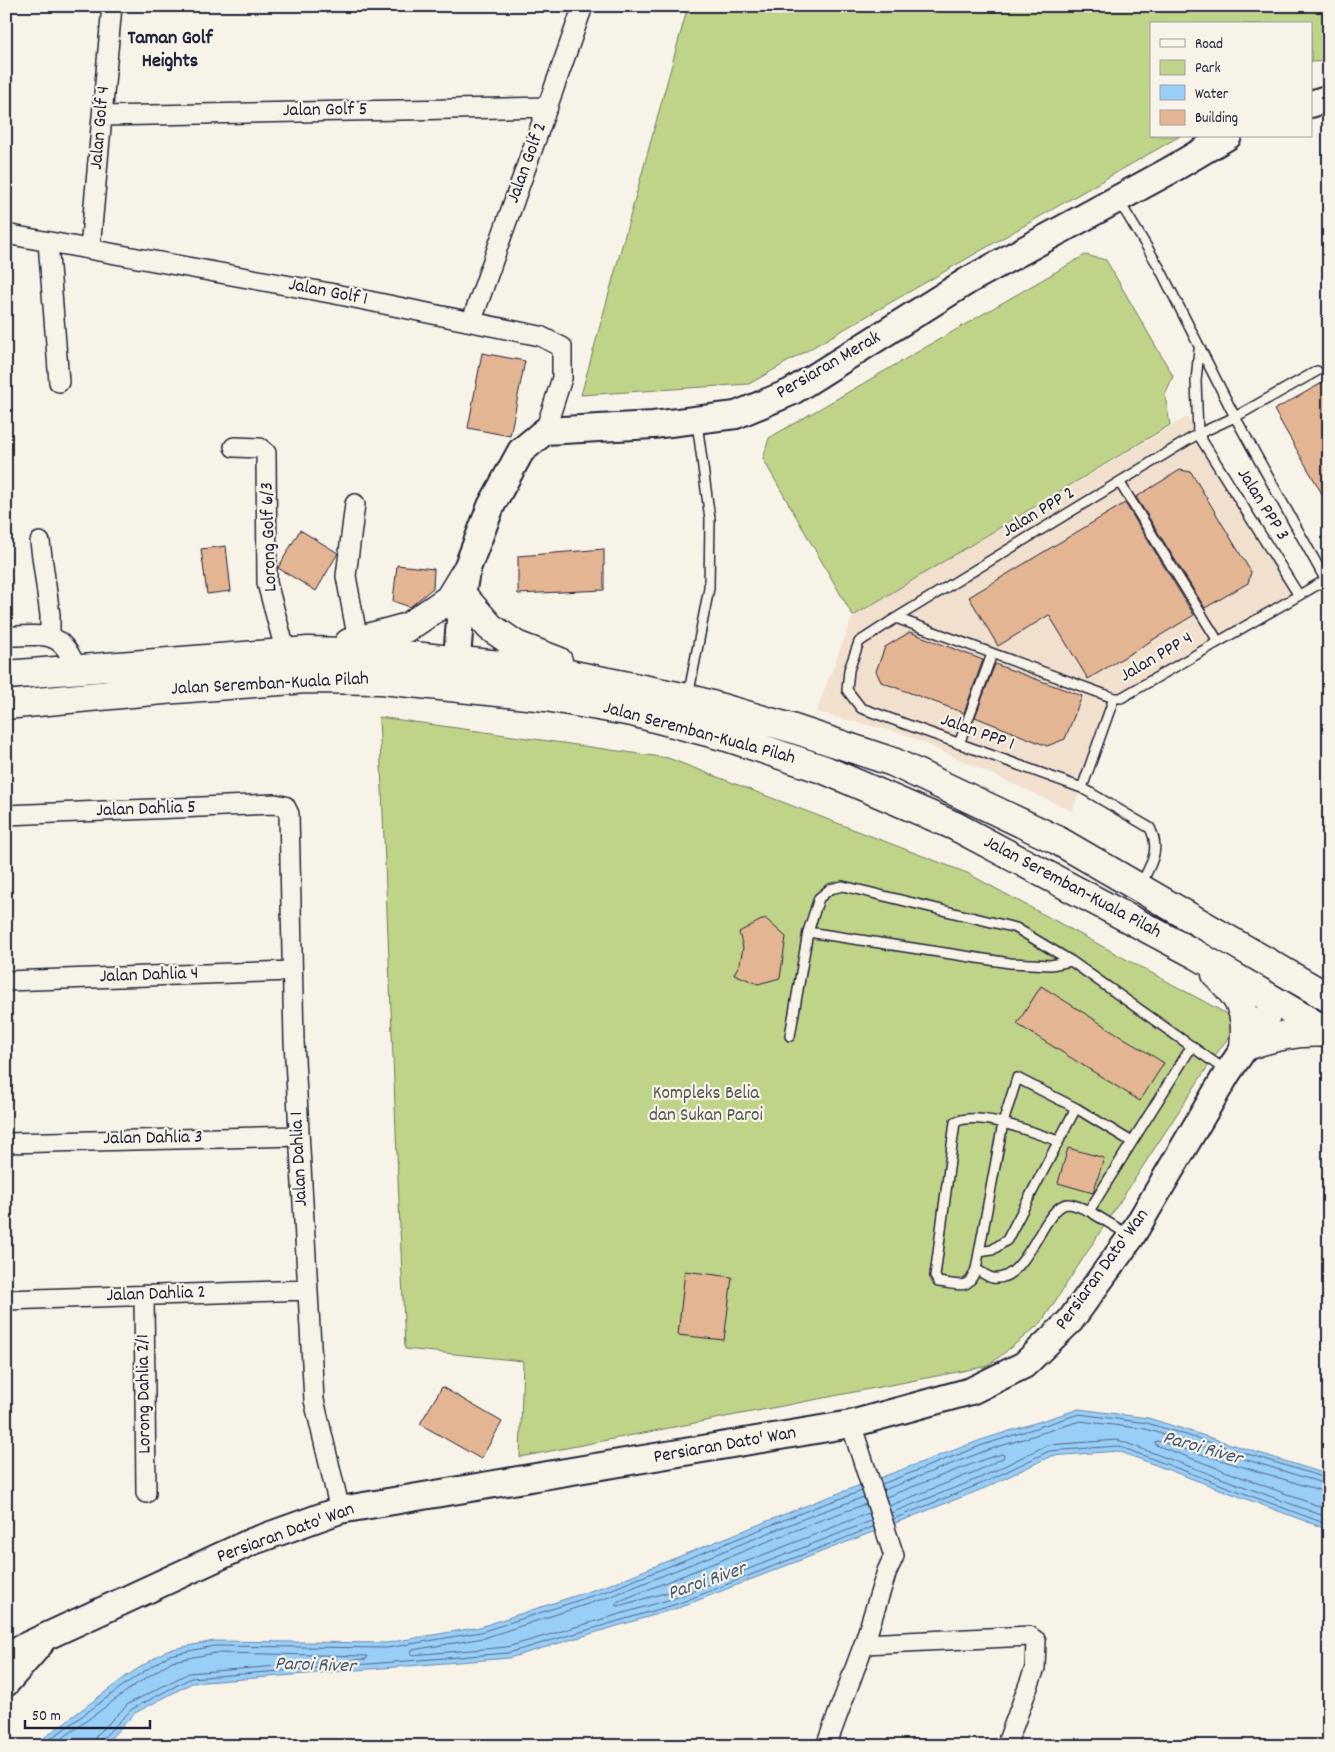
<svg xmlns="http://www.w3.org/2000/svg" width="1335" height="1752" font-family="Dekko,sans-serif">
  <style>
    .built { fill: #f1e0ce }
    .green { fill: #bfd489; stroke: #707b62 }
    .water { fill: #99cef7; stroke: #6989ac }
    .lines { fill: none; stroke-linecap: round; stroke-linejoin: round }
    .shore { stroke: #526786; stroke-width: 1 }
    .building { fill: #e3b593; stroke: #22223b }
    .lane-casing { stroke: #22223b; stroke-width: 12 }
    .street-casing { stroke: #22223b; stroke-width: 22 }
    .secondary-casing { stroke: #22223b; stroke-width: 30 }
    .highway-casing { stroke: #22223b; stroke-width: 31 }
    .lane { stroke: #f7f3e8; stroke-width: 9 }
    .street { stroke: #f7f3e8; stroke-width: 19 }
    .secondary { stroke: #f7f3e8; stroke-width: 26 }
    .highway { stroke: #f7f3e8; stroke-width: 28 }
    .labels { text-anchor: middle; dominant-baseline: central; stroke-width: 4.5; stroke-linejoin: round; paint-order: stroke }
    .street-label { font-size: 19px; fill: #22223b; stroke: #f7f3e8 }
    .park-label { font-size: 19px; fill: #515752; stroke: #f7f3e8 }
    .neighbourhood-label { font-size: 20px; font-weight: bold; fill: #22223b; stroke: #f7f3e8 }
    .water-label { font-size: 20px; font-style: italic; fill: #465673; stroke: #f7f3e8 }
  </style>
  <rect width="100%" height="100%" fill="#f7f3e8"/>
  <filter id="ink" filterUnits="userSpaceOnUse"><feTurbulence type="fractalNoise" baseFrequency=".02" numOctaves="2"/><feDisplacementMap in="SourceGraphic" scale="10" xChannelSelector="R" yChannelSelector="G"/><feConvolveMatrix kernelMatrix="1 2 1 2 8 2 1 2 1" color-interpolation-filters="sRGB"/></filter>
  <g filter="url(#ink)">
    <path class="built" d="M1187 417 1298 594 1117 696 1072 811 904 734 816 712 853 616Z"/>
    <path class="green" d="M688 6H1329V61L1311 62V24H1151V136H1180L749 384 581 395Z
      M1085 255 1106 260 1173 376 1165 395 1170 425 853 616 763 459 769 438Z
      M379 717 668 758 967 873 1240 1021 1212 1060 1041 1323 988 1366 520 1457 523 1361 405 1349Z"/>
    <path class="water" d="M1079 1409 1148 1418 1329 1475V1530L1118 1451 1051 1456 985 1488 678 1608 509 1658 192 1683 135 1713 103 1746H33L128 1675 167 1650 214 1641 386 1643 480 1627 608 1585 815 1502 981 1440Z"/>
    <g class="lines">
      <path class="shore" d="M882 1484 983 1445 1079 1414 1147 1423 1329 1479
        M884 1490 985 1451 1080 1421 1146 1429 1329 1485
        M1329 1493 1158 1441 1155 1442 1156 1445 1329 1510
        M864 1497 818 1513 612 1596 484 1638 412 1650 410 1653 412 1655 507 1647 675 1598 871 1521
        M886 1497 988 1458 1002 1454 1004 1455 1003 1458 977 1471 889 1506
        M866 1504 821 1520 617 1602 615 1605 618 1606 672 1591 869 1513
        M891 1513 980 1478 1047 1445 1118 1440 1329 1518
        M893 1519 983 1483 1049 1451 1118 1446 1329 1525
        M41 1746 131 1680 169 1655 214 1646 387 1648 481 1632 610 1590 816 1507 862 1491
        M52 1746 135 1685 172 1661 215 1653 368 1656 366 1659 189 1673 128 1704 96 1736 93 1746
        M100 1746 101 1740 132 1709 191 1678 508 1653 677 1604 873 1527"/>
    </g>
    <path class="building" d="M482 353 525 361 510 436 468 428Z
      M1329 379V506L1274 410Z
      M1180 470 1191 472 1251 572 1248 583 1205 608 1136 497Z
      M1125 503 1194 615 1088 679 1049 615 998 646 969 597Z
      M300 530 338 553 316 591 278 568Z
      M226 546 231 591 207 594 201 549Z
      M604 549V590L518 594V556Z
      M397 565 434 569 433 588 410 607 393 601Z
      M910 632 983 660 964 713 881 682 876 671 885 647Z
      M995 664 1082 696 1065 739 1047 746 975 717Z
      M765 918 786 937 780 978 758 984 734 974 740 963 743 948 739 932Z
      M1041 986 1164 1063 1140 1101 1017 1024Z
      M1068 1148 1104 1158 1093 1193 1058 1183Z
      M685 1271 732 1277 724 1340 678 1335Z
      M442 1387 502 1422 481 1459 420 1424Z"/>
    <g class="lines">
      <defs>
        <path id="lane" d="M1119 201 1159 267 1235 417 1329 586
          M1199 350 1196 381 1198 434 1298 594
          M1120 483 1218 641
          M896 618 1114 698
          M688 697 709 588 710 519 697 423
          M959 744 992 654
          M1082 788 1114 698H1121L1329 578
          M1141 884C1151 864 1161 850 1150 828L1082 788 861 708 847 690 849 670 859 642 896 618 1198 434 1235 417 1317 371
          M808 932 1010 963 1051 965 1071 961
          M790 1036 808 932 819 898 830 889 843 886 1016 928 1071 961 1225 1070
          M1059 1141C1033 1133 980 1110 955 1122L935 1276 938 1282C959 1284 968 1292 976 1269L1003 1123 1017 1078 1076 1108 1132 1142 1192 1046
          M1129 1235 1089 1211 1132 1142
          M979 1252 992 1250 1007 1240 1076 1108
          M976 1269C981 1272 987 1277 993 1278 1027 1283 1043 1207 1067 1204 1075 1204 1082 1208 1089 1211"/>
        <path id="street" d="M102 116 548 107
          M6 234 335 294 540 336 562 347V378L545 431
          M48 242 59 382
          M90 249 112 6
          M472 320 583 6
          M234 447 260 448 266 453 267 583 286 653
          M355 504 346 576 358 641
          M40 542 50 615V636
          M6 636C45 636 61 628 77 670
          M6 815 275 804 285 806 289 814 294 1041 314 1400 340 1510
          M6 981 292 971
          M6 1143 299 1136
          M144 1295 146 1493
          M6 1300 306 1290
          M864 1644 1029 1636 1036 1641 1035 1668 1006 1746
          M826 1746 864 1644 887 1571 894 1556 851 1424"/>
        <path id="secondary" d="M1311 104 1329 98
          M455 683 462 595 466 571 491 506 521 451 545 431 653 425 736 415 791 392 969 280 1169 171 1228 136
          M6 1655 251 1542 340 1510 851 1424 971 1391 1024 1365 1070 1321 1131 1237 1228 1072 1276 1002
          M6 1683 40 1644"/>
        <path id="highway" d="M462 595 490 627 516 645 558 661
          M349 643 408 627 449 599 466 571
          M6 675 308 651 384 653 549 670 687 698 791 728 893 762 1057 840 1329 998
          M6 705 163 690 306 679 382 680 546 697 632 712 730 738 825 770 955 826 1197 955 1329 1033
          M1216 974C1241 999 1248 1012 1244 1047 1273 1036 1298 1031 1329 1033"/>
      </defs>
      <use href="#lane" class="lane-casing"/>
      <use href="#street" class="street-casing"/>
      <use href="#secondary" class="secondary-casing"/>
      <use href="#highway" class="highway-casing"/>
      <use href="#lane" class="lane"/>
      <use href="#street" class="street"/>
      <use href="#secondary" class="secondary"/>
      <use href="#highway" class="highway"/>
    </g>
  </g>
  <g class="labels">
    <g class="street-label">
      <text transform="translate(325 111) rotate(-1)">Jalan Golf 5</text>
      <text transform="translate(101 128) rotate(-85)">Jalan Golf 4</text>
      <text transform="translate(528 163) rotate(-70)">Jalan Golf 2</text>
      <text transform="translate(328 293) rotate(11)">Jalan Golf 1</text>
      <text transform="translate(829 366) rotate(-30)">Persiaran Merak</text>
      <text transform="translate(1262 505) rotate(58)">Jalan PPP 3</text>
      <text transform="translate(1039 513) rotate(-31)">Jalan PPP 2</text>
      <text transform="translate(270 537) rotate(-92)">Lorong Golf 6/3</text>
      <text transform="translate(1157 658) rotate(-30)">Jalan PPP 4</text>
      <text transform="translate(270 685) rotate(-3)">Jalan Seremban-Kuala Pilah</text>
      <text transform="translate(977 733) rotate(20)">Jalan PPP 1</text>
      <text transform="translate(699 734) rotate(15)">Jalan Seremban-Kuala Pilah</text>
      <text transform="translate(146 810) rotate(-2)">Jalan Dahlia 5</text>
      <text transform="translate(1072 888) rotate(28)">Jalan Seremban-Kuala Pilah</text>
      <text transform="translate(149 976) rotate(-2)">Jalan Dahlia 4</text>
      <text transform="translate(153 1139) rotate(-1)">Jalan Dahlia 3</text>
      <text transform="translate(300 1159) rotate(-93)">Jalan Dahlia 1</text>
      <text transform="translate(1103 1270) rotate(-54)">Persiaran Dato' Wan</text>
      <text transform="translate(156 1295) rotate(-2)">Jalan Dahlia 2</text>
      <text transform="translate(145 1394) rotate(-91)">Lorong Dahlia 2/1</text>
      <text transform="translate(725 1446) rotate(-10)">Persiaran Dato' Wan</text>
      <text transform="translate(286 1534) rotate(-20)">Persiaran Dato' Wan</text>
    </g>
    <g class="park-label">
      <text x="706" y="1094">Kompleks Belia<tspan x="706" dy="22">dan Sukan Paroi</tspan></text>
    </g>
    <g class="neighbourhood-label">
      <text x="170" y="39">Taman Golf<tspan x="170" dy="23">Heights</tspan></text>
    </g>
    <g class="water-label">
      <text transform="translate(1202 1449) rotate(16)">Paroi River</text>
      <text transform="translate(707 1582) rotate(-19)">Paroi River</text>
      <text transform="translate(315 1666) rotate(2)">Paroi River</text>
    </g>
  </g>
  <rect width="1335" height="1752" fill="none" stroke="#f7f3e8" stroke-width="25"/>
  <rect x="12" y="12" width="1310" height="1727" fill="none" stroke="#22223b" stroke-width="2" filter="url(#ink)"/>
  <rect x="1150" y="22" width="162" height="115" fill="#f7f3e8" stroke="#a29fa3"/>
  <rect x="1160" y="39" width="25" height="8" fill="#f7f3e8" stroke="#a29fa3"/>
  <text x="1195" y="48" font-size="15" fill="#22223b">Road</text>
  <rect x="1160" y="60" width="25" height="15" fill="#bfd489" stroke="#a29fa3"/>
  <text x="1195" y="72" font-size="15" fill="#22223b">Park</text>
  <rect x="1160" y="85" width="25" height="15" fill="#99cef7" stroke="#a29fa3"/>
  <text x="1195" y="98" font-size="15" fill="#22223b">Water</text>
  <rect x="1160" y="110" width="25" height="15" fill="#e3b593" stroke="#a29fa3"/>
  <text x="1195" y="122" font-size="15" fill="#22223b">Building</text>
  <path d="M25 1720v8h125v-8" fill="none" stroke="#22223b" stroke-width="2.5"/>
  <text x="32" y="1720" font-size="15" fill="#22223b" stroke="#f7f3e8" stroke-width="4" paint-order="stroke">50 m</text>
</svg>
